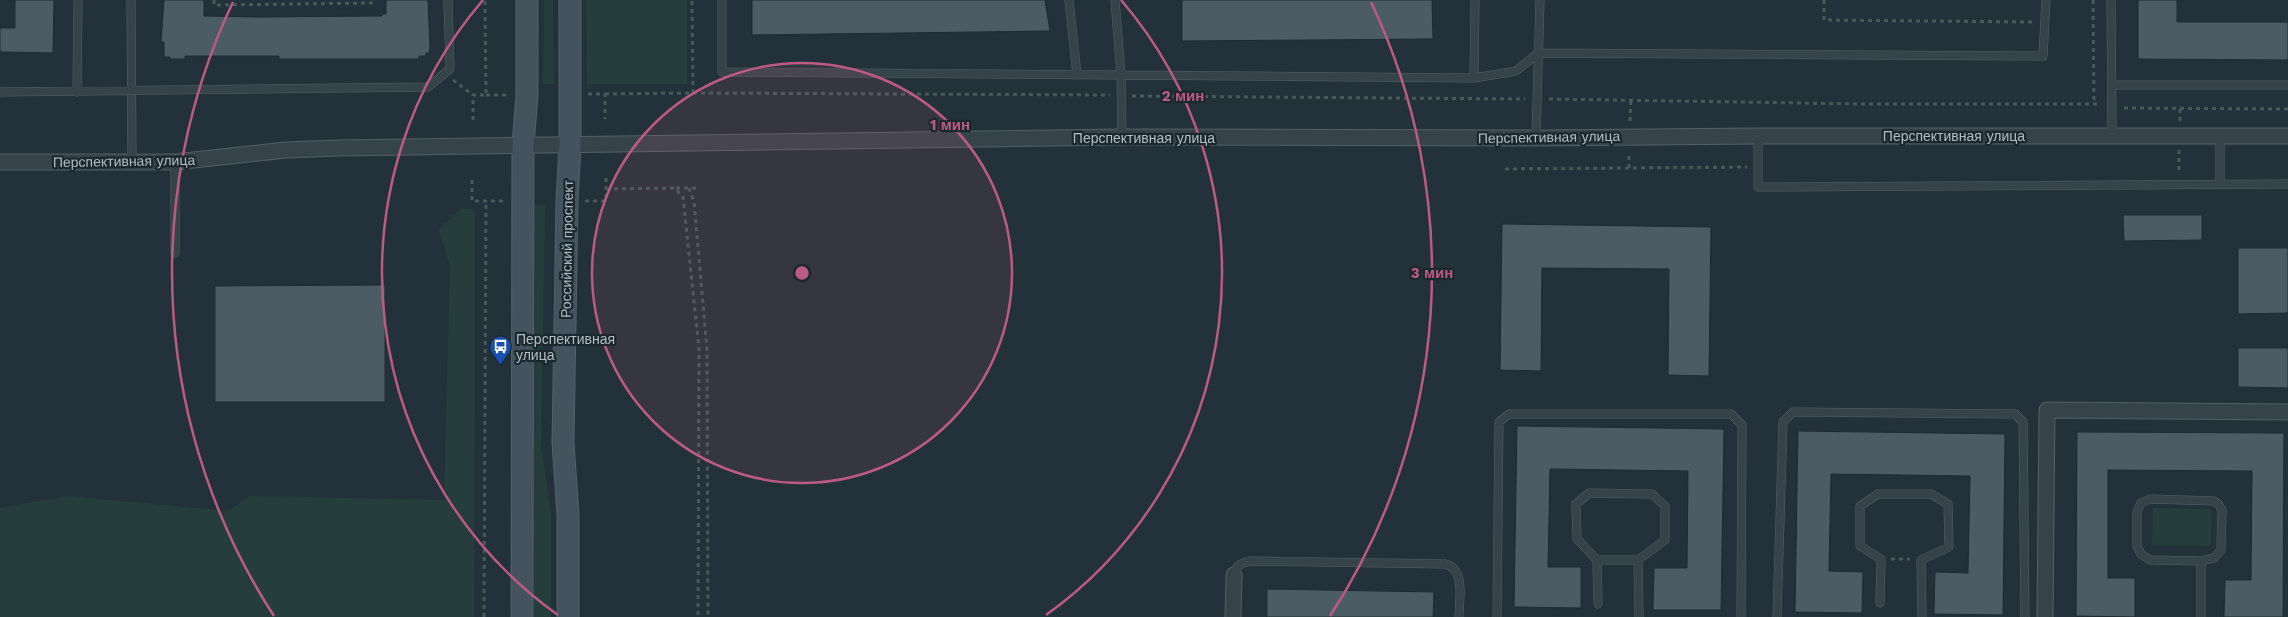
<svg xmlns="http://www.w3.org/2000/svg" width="2288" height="617" font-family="'Work Sans',sans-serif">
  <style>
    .green { fill: #263e3b }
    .building { fill: #4c5c65; stroke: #1e2a32 }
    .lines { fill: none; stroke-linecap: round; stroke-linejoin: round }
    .service-casing { stroke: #556169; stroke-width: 9 }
    .minor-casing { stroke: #556169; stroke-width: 17 }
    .secondary-casing { stroke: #556169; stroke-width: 23 }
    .path { stroke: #455a59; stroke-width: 3; stroke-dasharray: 4 4; stroke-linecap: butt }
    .service { stroke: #37434b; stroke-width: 8 }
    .minor { stroke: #37434b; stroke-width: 15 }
    .secondary { stroke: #45535e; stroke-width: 21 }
    .ring { fill: none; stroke: #bc5a86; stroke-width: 2.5 }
    .labels { text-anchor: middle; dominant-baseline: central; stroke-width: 4.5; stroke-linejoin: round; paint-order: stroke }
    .street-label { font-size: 14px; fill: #b2bec6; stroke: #1c2830 }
    .poi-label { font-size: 14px; fill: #b2bec6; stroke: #1c2830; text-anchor: start }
    .centre { fill: #bc5a86; stroke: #1c2830; stroke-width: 2.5 }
    .ring-label { font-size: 15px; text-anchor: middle; font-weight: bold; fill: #bc5a86; stroke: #1c2830; stroke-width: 4.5; stroke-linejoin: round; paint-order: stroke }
  </style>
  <rect width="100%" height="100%" fill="#23313a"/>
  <path class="green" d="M544 0H553L554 84H543Z
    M586 0H687V84H587Z
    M535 205H545L541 446 551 513V617H534Z
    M462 208 475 210 474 617H0V508L68 496 228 511 249 496 444 500 450 266 439 229Z
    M2153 508 2212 509 2211 546 2152 545Z"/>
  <path class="building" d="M15 0H54L53 53 0 52V28H15Z
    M164 0H204V16L258 17 382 16V14H386V0H428L430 48 429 53H426V56H419V59H279V56H185V59H170V57H164V42H161Z
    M752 0H1045L1050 31 752 35Z
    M1182 0H1432L1433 39 1182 41Z
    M2138 0H2177V22H2288V60L2138 59Z
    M2123 215H2202V240L2124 241Z
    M1502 224 1711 227 1709 376 1668 375 1669 269 1542 268 1541 371 1500 370Z
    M2238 248H2288V313L2238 314Z
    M385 285V402H215V286Z
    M2238 348H2288V388L2238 387Z
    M1517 426 1724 429 1721 610H1653L1654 568H1687L1688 471 1550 469 1548 567H1581V608L1514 607Z
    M1798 431 2005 434 2003 615 1934 614 1935 572 1968 573 1970 476 1831 474 1829 571 1863 572 1862 613 1795 612Z
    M2077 432 2284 433 2283 617H2224L2225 580H2251L2252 471 2108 470V578H2135V617L2076 616Z
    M1267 589 1434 592 1433 617H1267Z"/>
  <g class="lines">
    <defs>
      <path id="service" d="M131 0 132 163
        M722 0V72L1121 75 1115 0
        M1069 0 1077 75
        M2111 0 2112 136
        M1474 78 1475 0
        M2113 85H2288
        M0 92 428 87 450 69 448 0
        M77 92 78 0
        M2220 135V184
        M1758 136V187L2288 184
        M1122 137 1121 75 1474 78 1516 71 1538 53 2043 56 2046 0
        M1536 138 1540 0
        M175 162V253
        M2150 499 2214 501 2219 505 2222 510 2221 550 2214 558 2201 561 2150 560 2141 554 2137 546V512L2141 503Z
        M1597 560H1638
        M1234 575C1236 565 1241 563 1251 561L1445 564C1466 569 1459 600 1459 617
        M1880 603 1881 559 1860 546V506L1878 494H1931L1948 504 1949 547 1921 560 1922 617
        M1598 604 1597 560 1577 539 1576 504 1589 493 1652 494 1665 506V540L1638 560 1639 617
        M1497 617 1499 422 1509 414H1731L1742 425 1741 617
        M1777 617 1783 422 1793 412 2015 414 2023 422 2025 617
        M2201 617V561"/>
      <path id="minor" d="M0 162H175L286 150 338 148 1122 137 1536 138 1758 136H2288
        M1233 617 1234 575
        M2045 617 2047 410 2288 412"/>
      <path id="secondary" d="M522 617 523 145 527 95V0
        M568 617V514L563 443 567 201 570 145V0"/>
    </defs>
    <use href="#service" class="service-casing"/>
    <use href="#minor" class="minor-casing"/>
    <use href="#secondary" class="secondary-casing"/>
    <path class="path" d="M214 0V5L373 3V0
      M1824 0V20L2033 22
      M2093 0 2094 104
      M453 80 473 95
      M693 93 1110 95
      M588 94H605V119
      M605 94 693 93 692 0
      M486 95H508
      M1132 96 1525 99
      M1549 99 1864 104H2100
      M2124 108 2288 109
      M473 120V95H486L485 0
      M1630 121 1631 100
      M2180 121V109
      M2179 150V174
      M1629 168V153
      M1505 169 1747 167
      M472 180V201H505
      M676 188H696
      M689 188 694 202 707 350 708 617
      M606 189 675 188 683 197 699 349 698 617
      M585 201H606V177
      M1891 559H1910
      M484 617 486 201"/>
    <use href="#service" class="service"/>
    <use href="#minor" class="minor"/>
    <use href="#secondary" class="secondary"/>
  </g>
  <circle cx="802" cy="273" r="210" fill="#bc5a86" fill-opacity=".12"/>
  <g class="ring">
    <circle cx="802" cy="273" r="210"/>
    <path d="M558 615A420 420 0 0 1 483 0M1121 0A420 420 0 0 1 1046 615"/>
    <path d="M274 616A630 630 0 0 1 233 2M1371 2A630 630 0 0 1 1330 616"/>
  </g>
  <defs>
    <symbol id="bus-pin" viewBox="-11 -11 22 30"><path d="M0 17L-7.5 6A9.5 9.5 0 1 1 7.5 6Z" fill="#1a4fb4" stroke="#1c2830"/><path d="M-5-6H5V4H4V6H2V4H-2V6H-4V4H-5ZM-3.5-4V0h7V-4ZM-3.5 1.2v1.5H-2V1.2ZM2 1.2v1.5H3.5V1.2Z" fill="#fff"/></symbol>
  </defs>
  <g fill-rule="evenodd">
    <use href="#bus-pin" x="488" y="334" width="25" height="34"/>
  </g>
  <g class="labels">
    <g class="street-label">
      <text x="1954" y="136">Перспективная улица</text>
      <text transform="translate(1549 137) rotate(-1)">Перспективная улица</text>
      <text x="1144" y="138">Перспективная улица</text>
      <text transform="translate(124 161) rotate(-1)">Перспективная улица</text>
      <text transform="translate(567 249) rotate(-89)">Российский проспект</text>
    </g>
    <g class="poi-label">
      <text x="516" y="339">Перспективная<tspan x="516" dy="16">улица</tspan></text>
    </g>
  </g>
  <circle cx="802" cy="273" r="8" class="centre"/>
  <g class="ring-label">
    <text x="1183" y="101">2 мин</text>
    <text x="950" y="130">1 мин</text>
    <text x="1432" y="278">3 мин</text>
  </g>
</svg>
